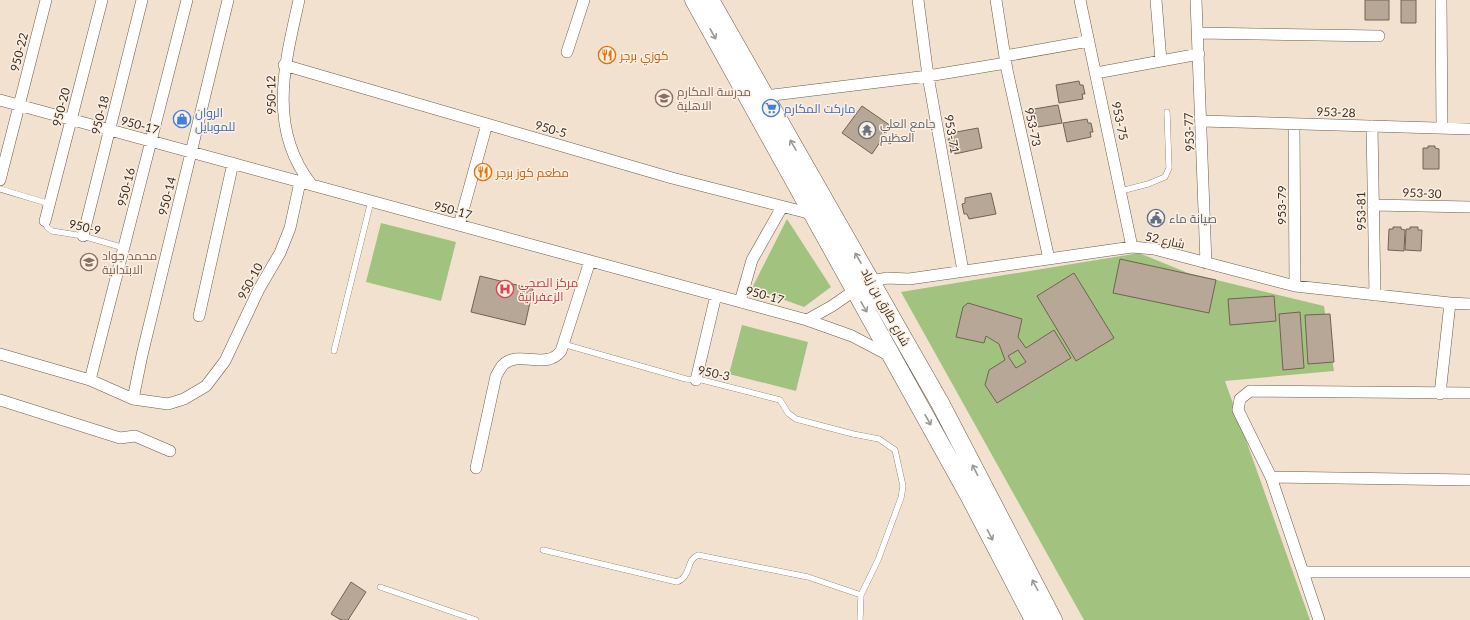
<svg xmlns="http://www.w3.org/2000/svg" width="1470" height="620" font-family="Lato,Cairo,sans-serif">
  <style>
    .green { fill: #a2c37f }
    .building { fill: #b7a796; stroke: #716253; fill-rule: evenodd }
    .lines { fill: none; stroke-linecap: round; stroke-linejoin: round }
    .service-casing { stroke: #6b5d4d; stroke-width: 6 }
    .minor-casing { stroke: #6b5d4d; stroke-width: 12 }
    .primary-casing { stroke: #6b5d4d; stroke-width: 19 }
    .service { stroke: #fff; stroke-width: 5.5 }
    .minor { stroke: #fff; stroke-width: 11 }
    .primary { stroke: #fff; stroke-width: 18 }
    .oneway { stroke: #9b9894 }
    .labels { text-anchor: middle; dominant-baseline: central; stroke-width: 3; stroke-linejoin: round; paint-order: stroke }
    .street-label { font-size: 12px; fill: #37312a; stroke: #fdefe1 }
    .food-label { font-size: 12px; fill: #c56008; stroke: #fdefe1; text-anchor: start }
    .education-label { font-size: 12px; fill: #785e54; stroke: #fdefe1; text-anchor: start }
    .shop-label { font-size: 12px; fill: #366cbe; stroke: #fdefe1; text-anchor: start }
    .worship-label { font-size: 12px; fill: #5b616d; stroke: #fdefe1; text-anchor: start }
    .service-label { font-size: 12px; fill: #4e5e75; stroke: #fdefe1; text-anchor: start }
    .health-label { font-size: 12px; fill: #be3a42; stroke: #fdefe1; text-anchor: start }
  </style>
  <rect width="100%" height="100%" fill="#f3e1d0"/>
  <path class="green" d="M787 219 831 287 804 307 752 288Z
    M381 223 456 242 441 301 366 282Z
    M1139 253 1188 273 1324 306 1334 371 1225 381 1310 620H1084L901 292Z
    M742 325 808 342 796 391 729 374Z"/>
  <path class="building" d="M1365 0H1389V20H1365Z
    M1401 0H1416V23H1401Z
    M1079 81 1080 85H1083L1085 94H1082L1083 99 1059 103 1056 85Z
    M1058 105 1062 123 1038 127 1037 123 1034 124 1032 114H1035L1034 109Z
    M862 106 891 126 872 154 842 133Z
    M1087 119 1088 123H1091L1093 132H1090L1091 137 1067 142 1063 123Z
    M978 128 982 148 955 154 954 149H951L948 139 952 138 951 133Z
    M1428 146H1435V148L1439 149V169H1423V148H1428Z
    M991 193 996 214 969 219 967 214H964L962 204 965 203V198Z
    M1393 227H1401V229L1405 230 1404 251 1388 250 1389 229H1393Z
    M1410 227H1418V230H1422L1421 251 1405 250 1406 229H1410Z
    M1120 259 1216 280 1209 313 1113 293Z
    M1074 273 1114 338 1076 361 1037 296Z
    M480 276 533 289 525 325 471 312Z
    M1274 296 1276 321 1230 325 1228 299Z
    M968 303 1022 319 1018 337 1026 348 1054 330 1071 358 997 403 985 385 989 370 1005 360 999 344 986 336 984 343 956 337 963 307ZM1018 350 1026 362 1016 368 1008 356Z
    M1300 312 1304 368 1283 370 1279 314Z
    M1330 314 1334 362 1308 364 1305 315Z
    M351 582 366 592 348 620H341L331 614Z"/>
  <g class="lines">
    <defs>
      <path id="service" d="M0 189 50 204
        M1121 191 1148 184 1165 177 1169 168 1167 112
        M45 221 47 227 52 231 83 236 124 248
        M563 344 686 379 702 380 780 400 788 413 796 419 853 434 879 439 895 450 903 486 901 498 878 560 861 595 860 620
        M334 351 371 201
        M543 550 677 582C692 576 685 561 698 555L808 577 861 595
        M380 587 476 620"/>
      <path id="minor" d="M299 0C285 63 267 128 311 184
        M918 0 928 76 963 271
        M996 0 1007 70 1049 259
        M1080 0 1132 247
        M1156 0 1161 61
        M1196 0 1206 263
        M1441 0 1442 128
        M1198 33 1379 36
        M567 52 584 0
        M1005 56 1089 41
        M284 65 672 178 812 214
        M1096 73 1199 54
        M765 96 928 76 1006 63
        M0 100 807 320 852 336 890 356
        M1201 121 1470 129
        M1294 124 1295 286
        M1372 126 1375 295
        M0 180 46 0
        M1373 205 1470 207
        M45 221 102 0
        M459 225 487 124
        M83 236 142 0
        M740 302 752 260 782 207
        M199 316 233 163
        M807 320 832 306 855 290 872 281 887 278 909 279 1132 247 1154 249 1295 286 1450 303 1470 304
        M0 354 90 380 133 399 168 404 184 399 206 386 225 361 259 289 280 253 290 228 300 182
        M90 380 187 0
        M696 380 716 295
        M1440 394 1450 303
        M133 399 142 355 228 0
        M0 400 120 438 135 436 170 451
        M476 468 496 376C498 373 500 368 503 365 518 349 546 371 561 351L590 261
        M1271 477 1470 480
        M1303 572H1470
        M1319 620 1271 477 1238 410 1240 399 1250 391 1470 393"/>
      <path id="primary" d="M694 0 971 499 1034 620
        M710 0 940 403 1053 620"/>
    </defs>
    <use href="#service" class="service-casing"/>
    <use href="#minor" class="minor-casing"/>
    <use href="#primary" class="primary-casing"/>
    <use href="#service" class="service"/>
    <use href="#minor" class="minor"/>
    <use href="#primary" class="primary"/>
  </g>
  <defs><path id="oneway-shaft" d="M-6 0H5M1.5-3L5.5 0L1.5 3" fill="none" stroke-width="1.6" stroke-linecap="round" stroke-linejoin="round"/></defs>
  <g class="oneway">
    <use href="#oneway-shaft" transform="translate(713 34) rotate(61)"/>
    <use href="#oneway-shaft" transform="translate(793 145) rotate(-120)"/>
    <use href="#oneway-shaft" transform="translate(858 258) rotate(-120)"/>
    <use href="#oneway-shaft" transform="translate(864 307) rotate(60)"/>
    <use href="#oneway-shaft" transform="translate(928 420) rotate(61)"/>
    <use href="#oneway-shaft" transform="translate(975 470) rotate(-117)"/>
    <use href="#oneway-shaft" transform="translate(990 535) rotate(63)"/>
    <use href="#oneway-shaft" transform="translate(1035 585) rotate(-118)"/>
  </g>
  <defs>
    <symbol id="restaurant-ring" viewBox="-11 -11 22 22"><circle r="9.5" fill="#fdefe1" stroke="#e8710a" stroke-width="1.5"/><path d="M-5-6h1v4h1v-4h1v4h1v-4h1v5L-1.5 .5V6h-2V.5L-5-1ZM5-6V6H3V1.5H1.5Q1.5-4 5-6Z" fill="#e8710a"/></symbol>
    <symbol id="school-ring" viewBox="-11 -11 22 22"><circle r="9.5" fill="#fdefe1" stroke="#8d6e63" stroke-width="1.5"/><path d="M0-5L7-2L0 1L-7-2ZM-4 1L0 2.5L4 1V4Q0 6-4 4Z" fill="#8d6e63"/></symbol>
    <symbol id="supermarket-ring" viewBox="-11 -11 22 22"><circle r="9.5" fill="#fdefe1" stroke="#3f7fe0" stroke-width="1.5"/><path d="M-6-5.5h2.5l.6 2H6L4.5 2H-2.5L-4.4-4H-6ZM-1.5 3.2a1.3 1.3 0 1 0 .1 0ZM3 3.2a1.3 1.3 0 1 0 .1 0Z" fill="#3f7fe0"/></symbol>
    <symbol id="shop-ring" viewBox="-11 -11 22 22"><circle r="9.5" fill="#fdefe1" stroke="#3f7fe0" stroke-width="1.5"/><path d="M-5-2.5h2.3a2.7 3.5 0 0 1 5.4 0H5L5.5 6h-11ZM-1.5-2.5h3a1.5 2.3 0 0 0-3 0Z" fill="#3f7fe0"/></symbol>
    <symbol id="temple-ring" viewBox="-11 -11 22 22"><circle r="9.5" fill="#fdefe1" stroke="#6b7280" stroke-width="1.5"/><path d="M0-6L5-2H3V0L6.5 2.5H4V6H1.5V3h-3V6H-4V2.5H-6.5L-3 0V-2H-5Z" fill="#6b7280"/></symbol>
    <symbol id="civic-ring" viewBox="-11 -11 22 22"><circle r="9.5" fill="#fdefe1" stroke="#5c6f8a" stroke-width="1.5"/><path d="M-.6-6.5H3V-4.5H.6V-3L4-1V1h2V6H-6V1h2V-1L-.6-3ZM-1.2 2.5V6h2.4V2.5Z" fill="#5c6f8a"/></symbol>
    <symbol id="hospital-ring" viewBox="-11 -11 22 22"><circle r="9.5" fill="#fdefe1" stroke="#e0444e" stroke-width="1.5"/><path d="M-5-5h3v3.5h4V-5h3V5h-3V1.5h-4V5h-3Z" fill="#e0444e"/></symbol>
  </defs>
  <g fill-rule="evenodd">
    <use href="#restaurant-ring" x="597" y="45" width="20" height="20"/>
    <use href="#school-ring" x="654" y="88" width="20" height="20"/>
    <use href="#supermarket-ring" x="761" y="98" width="20" height="20"/>
    <use href="#shop-ring" x="172" y="109" width="20" height="20"/>
    <use href="#temple-ring" x="857" y="120" width="20" height="20"/>
    <use href="#restaurant-ring" x="473" y="162" width="20" height="20"/>
    <use href="#civic-ring" x="1146" y="208" width="20" height="20"/>
    <use href="#school-ring" x="79" y="252" width="20" height="20"/>
    <use href="#hospital-ring" x="495" y="279" width="20" height="20"/>
  </g>
  <g class="labels">
    <g class="street-label">
      <text transform="translate(19 52) rotate(-76)">950-22</text>
      <text transform="translate(271 95) rotate(-91)">950-12</text>
      <text transform="translate(61 107) rotate(-76)">950-20</text>
      <text transform="translate(1336 112) rotate(2)">953-28</text>
      <text transform="translate(100 115) rotate(-76)">950-18</text>
      <text transform="translate(1120 121) rotate(78)">953-75</text>
      <text transform="translate(140 125) rotate(15)">950-17</text>
      <text transform="translate(1033 127) rotate(78)">953-73</text>
      <text transform="translate(551 129) rotate(16)">950-5</text>
      <text transform="translate(1189 132) rotate(-92)">953-77</text>
      <text transform="translate(952 134) rotate(80)">953-71</text>
      <text transform="translate(126 187) rotate(-76)">950-16</text>
      <text transform="translate(1422 193) rotate(2)">953-30</text>
      <text transform="translate(167 196) rotate(-76)">950-14</text>
      <text transform="translate(1281 205) rotate(-90)">953-79</text>
      <text transform="translate(453 210) rotate(15)">950-17</text>
      <text transform="translate(1361 211) rotate(-91)">953-81</text>
      <text transform="translate(85 227) rotate(13)">950-9</text>
      <text transform="translate(1165 240) rotate(12)">شارع 52</text>
      <text transform="translate(250 281) rotate(-62)">950-10</text>
      <text transform="translate(765 295) rotate(15)">950-17</text>
      <text transform="translate(886 307) rotate(61)">شارع طارق بن زياد</text>
      <text transform="translate(714 373) rotate(12)">950-3</text>
    </g>
    <g class="food-label">
      <text x="620" y="55">كوزي برجر</text>
      <text x="496" y="172">مطعم كوز برجر</text>
    </g>
    <g class="education-label">
      <text x="677" y="91">مدرسة المكارم<tspan x="677" dy="14">الاهلية</tspan></text>
      <text x="102" y="255">محمد جواد<tspan x="102" dy="14">الابتداىية</tspan></text>
    </g>
    <g class="shop-label">
      <text x="784" y="108">ماركت المكارم</text>
      <text x="195" y="112">الروان<tspan x="195" dy="14">للموبايل</tspan></text>
    </g>
    <g class="worship-label">
      <text x="880" y="123">جامع العلي<tspan x="880" dy="14">العظيم</tspan></text>
    </g>
    <g class="service-label">
      <text x="1169" y="218">صيانة ماء</text>
    </g>
    <g class="health-label">
      <text x="518" y="282">مركز الصحي<tspan x="518" dy="14">الزعفرانية</tspan></text>
    </g>
  </g>
</svg>
